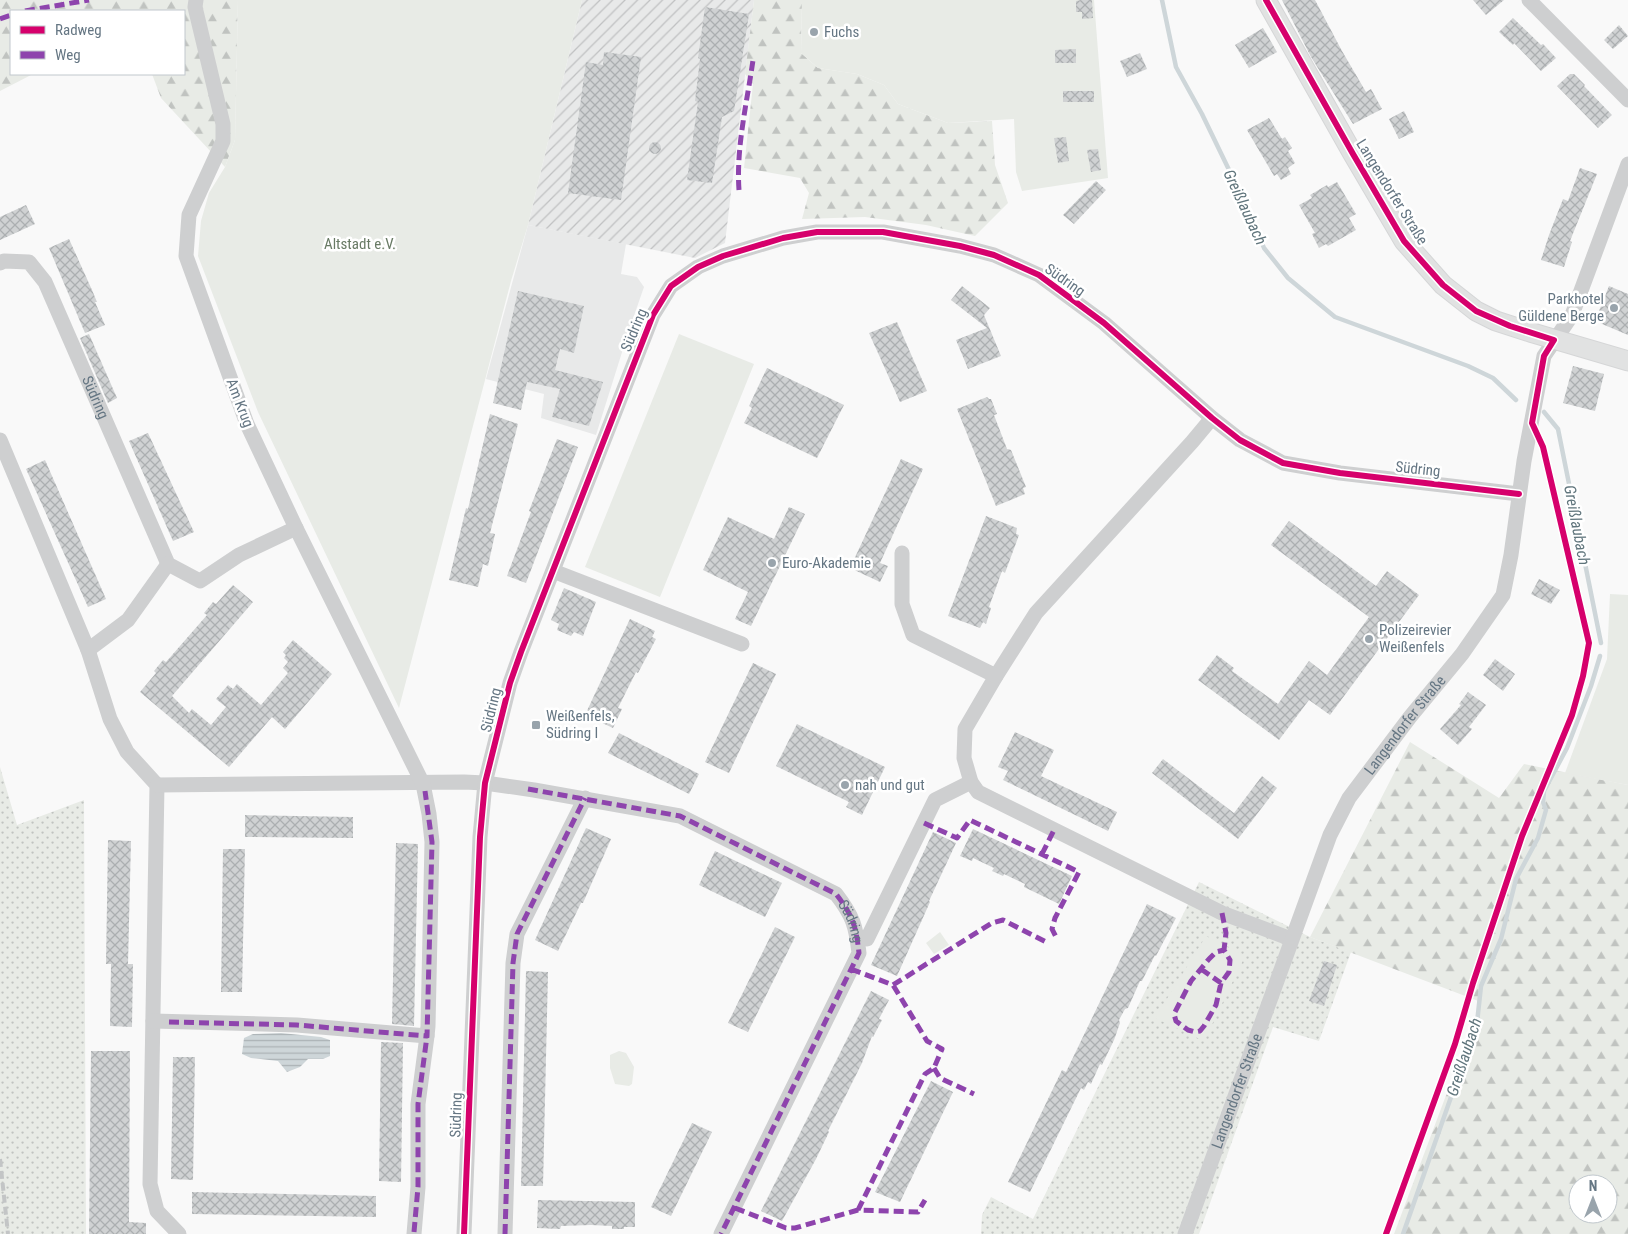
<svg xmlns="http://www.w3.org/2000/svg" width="1628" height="1234" font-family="'Roboto Condensed',sans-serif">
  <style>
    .built { fill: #e8e9e9 }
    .industrial { fill: url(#industrial-furrows) }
    .grass { fill: url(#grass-dots) }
    .forest { fill: url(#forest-firs); fill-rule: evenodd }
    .green { fill: #e8ebe6 }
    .water { fill: url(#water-rules) }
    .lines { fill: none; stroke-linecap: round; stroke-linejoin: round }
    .stream { stroke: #ced6d9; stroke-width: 4.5 }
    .building { fill: url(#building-cross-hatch) }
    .major-casing { stroke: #d5d6d7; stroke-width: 21 }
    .minor { stroke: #cecfd0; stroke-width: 15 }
    .major { stroke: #e1e2e2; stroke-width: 19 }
    .rail { stroke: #c3c5c6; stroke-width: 4; stroke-dasharray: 8 4; stroke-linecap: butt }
    .quiet { stroke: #8e44ad; stroke-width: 5; stroke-dasharray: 10 5; stroke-linecap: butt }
    .cycleway-casing { stroke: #fff; stroke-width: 9 }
    .cycleway { stroke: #d6006c; stroke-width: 6 }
    .poi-dot { fill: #99a4ac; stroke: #fff; stroke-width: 2 }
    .labels { text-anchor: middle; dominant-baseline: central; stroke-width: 5; stroke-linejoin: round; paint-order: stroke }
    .poi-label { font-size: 15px; fill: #657683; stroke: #fff; text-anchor: start }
    .street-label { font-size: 15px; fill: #657683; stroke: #fff }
    .park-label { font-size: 15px; fill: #687a64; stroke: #fff }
    .water-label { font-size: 16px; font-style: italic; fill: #60757c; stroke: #fff }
  </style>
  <defs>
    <pattern id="industrial-furrows" width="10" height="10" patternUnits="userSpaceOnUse" patternTransform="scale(1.25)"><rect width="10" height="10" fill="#e8e9e9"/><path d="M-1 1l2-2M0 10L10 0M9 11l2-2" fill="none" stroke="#c0c1c2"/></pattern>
    <pattern id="grass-dots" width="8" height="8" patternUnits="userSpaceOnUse" patternTransform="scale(1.25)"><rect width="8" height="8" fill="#e8ebe6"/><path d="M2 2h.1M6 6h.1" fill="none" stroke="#c0c3c0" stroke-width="1.8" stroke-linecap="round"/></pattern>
    <pattern id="forest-firs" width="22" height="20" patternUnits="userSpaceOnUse" patternTransform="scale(1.25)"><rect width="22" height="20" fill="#e8ebe6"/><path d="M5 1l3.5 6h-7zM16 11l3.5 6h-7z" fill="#c0c3c0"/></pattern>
    <pattern id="water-rules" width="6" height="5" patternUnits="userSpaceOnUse" patternTransform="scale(1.25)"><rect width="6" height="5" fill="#ced6d9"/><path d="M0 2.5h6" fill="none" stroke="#abb2b5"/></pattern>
    <pattern id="building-cross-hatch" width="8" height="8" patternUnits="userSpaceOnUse" patternTransform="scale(1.25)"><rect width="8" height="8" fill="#d0d2d3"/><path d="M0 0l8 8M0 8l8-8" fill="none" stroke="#acafb1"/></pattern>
  </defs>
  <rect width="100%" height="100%" fill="#f9f9f9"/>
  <path class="built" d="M528 225 626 244 621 274 637 277 644 287 629 330 596 435 541 418 544 394 486 379Z"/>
  <path class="industrial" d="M582 0H754L725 243 695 258 528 225Z"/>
  <path class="grass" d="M0 767 17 825 84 800 86 1234H0Z
    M1199 882 1310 937 1351 952 1319 1041 1273 1027 1199 1234H981L982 1215 991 1197 1033 1219Z"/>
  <path class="forest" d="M0 0H238L235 140 225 167 161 98 152 74H184V11H11V74H33L0 91Z
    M754 0H802L801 53 818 68 857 74 884 85 898 104 948 123 992 121 995 165 1008 203 975 236 926 225 865 217 802 219 809 193 800 178 744 168 753 84 745 74Z
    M1410 742 1499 798 1524 764 1628 785V1234H1394L1481 1002 1310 937ZM1578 1184H1608V1214H1578Z"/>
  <path class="green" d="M238 0H582L528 225 511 281 399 708 258 412 198 256 201 221 209 193 225 167 235 140Z
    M802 0H1094L1108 178 1022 191 1016 172 1014 119 948 123 898 104 884 85 857 74 818 68 801 53Z
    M679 334 754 364 660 597 585 567Z
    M1610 594 1628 595V785L1565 773 1607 659Z
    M940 932 949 945 934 954 926 943Z
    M1206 936 1245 956 1204 1041 1155 1018Z
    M619 1051 626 1053 634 1067 632 1084 629 1086 615 1084 610 1068V1055Z"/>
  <path class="water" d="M281 1033 321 1037 330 1040V1056L323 1059H308L300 1067 287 1072 278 1061 251 1058 242 1054 244 1038 253 1034Z"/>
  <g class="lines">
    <path class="stream" d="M1162 0 1176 67 1202 114 1246 205 1264 248 1288 278 1335 317 1468 366 1493 378 1516 400
      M1544 412 1558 429 1601 643
      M1403 1234 1477 1023 1481 986 1501 939 1516 879 1538 838 1546 810 1543 802 1544 791 1567 748 1591 686 1600 656"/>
  </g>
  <path class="building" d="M1081 0H1092L1093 18 1082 19V12H1076V1Z
    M1282 0H1315L1342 51 1366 92 1371 89 1382 109 1353 124 1311 57Z
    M1473 0H1504L1486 15Z
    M705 7 749 14 734 111 722 117 712 183 687 180 698 102 695 101 700 59 698 58Z
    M1513 18 1541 45 1543 44 1556 58 1541 71 1514 43 1513 45 1499 32Z
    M1619 25 1628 36 1613 49 1604 40Z
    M1263 28 1277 52 1249 68 1235 45Z
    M1076 49V63H1055V50Z
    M604 52 641 57 621 200 568 193 586 62 603 65Z
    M1140 53 1147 69 1127 77 1120 61Z
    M1570 74H1574L1585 85 1584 86 1612 115 1598 128 1557 86Z
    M1063 91H1094V102H1063Z
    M1404 111 1414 132 1399 139 1389 119Z
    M1269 118 1282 139 1285 137 1292 148 1288 151 1295 163 1288 168 1291 174 1281 180 1277 174 1274 176 1247 130Z
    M1066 137 1069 161 1058 163 1054 138Z
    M649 148a6 6 0 1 1 12 0a6 6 0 1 1-12 0Z
    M1098 149 1101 170 1091 172 1087 150Z
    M1580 168 1597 174 1570 241 1572 242 1564 267 1541 260 1549 235 1563 199 1568 201Z
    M1096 181 1106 190 1074 224 1063 215Z
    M1337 182 1356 214 1349 218 1356 230 1328 246 1326 244 1319 248 1312 234 1315 233 1299 205 1312 198 1310 195 1327 185 1328 187Z
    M26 205 35 224 0 240V217Z
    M69 239 92 290 97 302H95L105 325 85 333 49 248Z
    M962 286 990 308 984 315 1001 356 968 369 956 340 987 328 951 300Z
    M1609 286 1628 294V335L1595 321Z
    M518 291 584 306 574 353 560 349 555 370 603 382 589 426 552 417 560 389 527 382 521 410 493 403Z
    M897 322 927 391 900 402 869 333Z
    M89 334 117 398 108 403 80 338Z
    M1573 366 1604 374 1595 411 1563 403Z
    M767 368 844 405 817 458 744 423 752 408 749 406Z
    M987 397 989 399H991L997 414 994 415 1007 449 1011 450 1026 487 1023 488 1025 494 996 506 957 409Z
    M490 414 518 424 490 533 495 534 488 566 483 564 478 587 449 580 466 508 468 509Z
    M148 433 194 532 173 541 129 441Z
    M557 439 578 447 526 583 507 576 531 512 529 511Z
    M901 459 923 469 880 563 888 566 880 582 850 568Z
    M45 460 106 599 88 607 26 469Z
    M789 507 805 514 751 626 735 619 748 592 703 570 728 517 774 539Z
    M986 516 1017 528 1016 534 1019 535 1005 573 1002 571 989 607 991 608 986 624 983 622 980 628 948 616Z
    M1289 521 1376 586 1387 571 1419 595 1330 715 1309 700 1279 740 1198 680 1217 655 1234 668 1232 671 1278 704 1309 661 1327 675 1369 617 1271 545Z
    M1539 579 1560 590 1551 604 1531 594Z
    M233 585 253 602 172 696 189 713 192 709 211 725 226 707 216 699 228 685 233 689 237 684 261 705 288 673 283 668 288 662 284 658 286 655 283 652 293 640 332 674 285 729 272 717 229 767 140 692 156 673 154 671 163 660 166 662 207 615 204 613 213 602 216 604Z
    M564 588 596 602 583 636 574 632 571 636 557 630 559 624 551 620Z
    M630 619 655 631 652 637 656 639 638 673 636 672 618 708 622 709 613 728 585 715Z
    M1495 659 1515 674 1503 691 1483 675Z
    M753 663 776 674 729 773 705 762Z
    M1468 692 1486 705 1469 727 1472 729 1458 745 1440 729 1461 705 1459 704Z
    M797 724 885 767 862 815 846 807 849 802 776 766Z
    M1015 732 1054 750 1041 776 1117 812 1108 831 1003 780 1008 771 998 767Z
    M619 733 699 774 689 794 608 753Z
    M1163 759 1234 813 1262 776 1277 788 1238 839 1152 773Z
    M245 815 353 817V838L245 837Z
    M586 828 611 839 583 903H581L558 951 535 940Z
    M973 829 1072 876 1059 904 1024 887 1025 884 1004 874 1003 876 992 871 994 868 973 858 972 861 960 856Z
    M933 832 956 843 929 901 930 902 897 976 871 965Z
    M108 840 131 841 128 964H133L132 1027 110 1026 111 964H106Z
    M396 843 418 844 414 1026 392 1024Z
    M223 849H245L242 992H221Z
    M715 851 782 883 765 917 699 885Z
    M1147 904 1176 918 1156 956 1155 955 1142 981H1140L1128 1008 1125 1009 1119 1020 1120 1023 1114 1040 1102 1065 1100 1064 1091 1084 1088 1082 1084 1090 1081 1088 1030 1192 1008 1182 1062 1070 1066 1072Z
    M775 927 795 937 748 1032 728 1023Z
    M1324 961 1337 965 1324 1006 1309 1001Z
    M526 971 548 972 543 1186H521Z
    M871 991 889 1000 879 1019 882 1020 873 1037 872 1036 862 1063 828 1131 829 1132 816 1159 782 1221 761 1211Z
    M381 1042 403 1043 401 1182 379 1181Z
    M91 1051H130L129 1222 146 1223V1234H89Z
    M173 1057H195L193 1180 171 1179Z
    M931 1081 953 1092 900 1202 875 1192Z
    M692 1123 712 1132 671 1216 651 1207Z
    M192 1192 376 1196V1217L192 1214Z
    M538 1200 635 1202V1227H624V1229H612V1226L591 1225 561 1226 560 1229 537 1228Z"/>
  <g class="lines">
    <defs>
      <path id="major" d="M1266 0 1353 154 1404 241 1443 285 1476 311 1496 321 1533 333 1628 361"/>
    </defs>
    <use href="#major" class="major-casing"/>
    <g class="minor">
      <path d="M1529 0 1628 100"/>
      <path id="s1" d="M0 263 4 261 29 262 45 282 168 564 200 581 239 555 296 528"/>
      <path d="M1212 418 1192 442 1036 613 996 676 965 729 964 758 971 782 978 792 1222 913 1291 939"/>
      <path d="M0 440 88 650 110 719 127 752 157 785 150 1184 157 1211 179 1234"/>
      <path d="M902 553V604L913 635 996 676"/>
      <path d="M553 571 742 644"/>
      <path d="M88 650 128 620 168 564"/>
      <path id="s2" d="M157 785 464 782 485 783 534 790 680 816 836 894C853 916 856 926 859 953L721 1234"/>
      <path d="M867 939 935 800 971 782"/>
      <path d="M153 1021 297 1025 427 1036 428 1026 432 842 429 814 423 784 296 528 247 424 186 256 189 215 223 141V124L195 7 196 0"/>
      <path d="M414 1234 418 1187V1104L427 1036"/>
      <path d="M464 1234 480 837 485 783 510 683 521 652 653 315 671 286 698 267 723 256 783 238 817 232H883L960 246 994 255 1039 275 1104 323 1212 418 1240 440 1283 463 1340 473 1519 494"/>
      <path d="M505 1234 513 963 517 934 585 798"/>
      <path id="s3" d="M1185 1234 1330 835 1349 798 1410 717 1462 654 1503 595 1511 555 1524 461 1544 356 1572 315 1628 164"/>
    </g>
    <use href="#major" class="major"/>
    <path class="rail" d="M0 1159 8 1234"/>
    <path class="quiet" d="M25 11 89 0
      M0 19 11 15
      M739 190C736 147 747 103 753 60
      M528 789 680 816 836 894C853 916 856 926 859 953L721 1234
      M924 823 957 838 970 820 1079 872 1055 918 1052 929 1057 939
      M1042 854 1054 830
      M1222 913 1226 933 1224 950 1230 960 1229 972 1221 983 1216 1005 1204 1026 1200 1031 1195 1032 1188 1030 1176 1021 1174 1014 1191 981 1209 959 1216 952 1224 950
      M851 969 893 985 992 923 1003 920 1048 943
      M1201 969 1221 983
      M169 1022 297 1025 427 1036 432 842 425 791
      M934 1068 940 1078 974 1094
      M735 1208 786 1228H795L858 1210 918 1212 925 1200
      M858 1210 925 1074 934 1068 942 1049 927 1041 893 985
      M414 1232 418 1187V1104L427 1036
      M505 1234 513 963 517 934 585 798"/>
    <defs>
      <path id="cycleway" d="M1266 0 1353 154 1404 241 1443 285 1476 311 1510 326 1554 340 1544 356 1532 423 1543 447 1589 643 1583 676 1572 715 1522 836 1473 983 1455 1044 1386 1234
        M464 1234 480 837 485 783 510 683 521 652 653 315 671 286 698 267 723 256 783 238 817 232H883L960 246 994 255 1039 275 1104 323 1212 418 1240 440 1283 463 1340 473 1519 494"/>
    </defs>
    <use href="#cycleway" class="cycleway-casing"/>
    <use href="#cycleway" class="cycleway"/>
  </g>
  <g class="poi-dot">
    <circle cx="814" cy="32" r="5"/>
    <circle cx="1614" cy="308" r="5"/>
    <circle cx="772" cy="563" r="5"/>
    <circle cx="1369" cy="639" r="5"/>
    <rect x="531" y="720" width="10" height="10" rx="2.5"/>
    <circle cx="845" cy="785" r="5"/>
  </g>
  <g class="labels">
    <g class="poi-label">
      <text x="824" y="32">Fuchs</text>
      <text x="1604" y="299" text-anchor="end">Parkhotel<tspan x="1604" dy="17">Güldene Berge</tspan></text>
      <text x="782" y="563">Euro-Akademie</text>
      <text x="1379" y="630">Polizeirevier<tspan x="1379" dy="17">Weißenfels</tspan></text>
      <text x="546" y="716">Weißenfels,<tspan x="546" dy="17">Südring I</tspan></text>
      <text x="855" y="785">nah und gut</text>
    </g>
    <g class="street-label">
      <text transform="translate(1392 192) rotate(58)">Langendorfer Straße</text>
      <text transform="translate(1065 280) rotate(35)">Südring</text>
      <text transform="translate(634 330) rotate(-67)">Südring</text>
      <text stroke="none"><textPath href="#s1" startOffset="181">Südring</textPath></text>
      <text transform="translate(240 403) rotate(69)">Am Krug</text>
      <text transform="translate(1418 469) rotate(6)">Südring</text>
      <text transform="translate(491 710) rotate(-76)">Südring</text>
      <text stroke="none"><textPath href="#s3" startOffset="558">Langendorfer Straße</textPath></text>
      <text stroke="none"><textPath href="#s2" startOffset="732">Südring</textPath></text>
      <text stroke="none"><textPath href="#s3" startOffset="152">Langendorfer Straße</textPath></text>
      <text transform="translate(456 1115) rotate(-88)">Südring</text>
    </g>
    <g class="park-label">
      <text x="360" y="244">Altstadt e.V.</text>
    </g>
    <g class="water-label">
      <text transform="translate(1245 207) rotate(65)">Greißlaubach</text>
      <text transform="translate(1577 525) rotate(79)">Greißlaubach</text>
      <text transform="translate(1464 1057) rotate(-72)">Greißlaubach</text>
    </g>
  </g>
  <rect x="10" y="10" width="175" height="65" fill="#ffffff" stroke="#c1c8cd"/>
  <rect x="20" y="26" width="25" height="8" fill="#d6006c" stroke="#c1c8cd"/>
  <text x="55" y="35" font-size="15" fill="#657683">Radweg</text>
  <rect x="20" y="51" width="25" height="8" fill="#8e44ad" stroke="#c1c8cd"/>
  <text x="55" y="60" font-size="15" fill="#657683">Weg</text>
  <g transform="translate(1593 1199)"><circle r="24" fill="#ffffff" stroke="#c1c8cd"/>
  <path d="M0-4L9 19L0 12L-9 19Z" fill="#99a4ac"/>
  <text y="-8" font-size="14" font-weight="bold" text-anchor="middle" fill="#657683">N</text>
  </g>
</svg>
